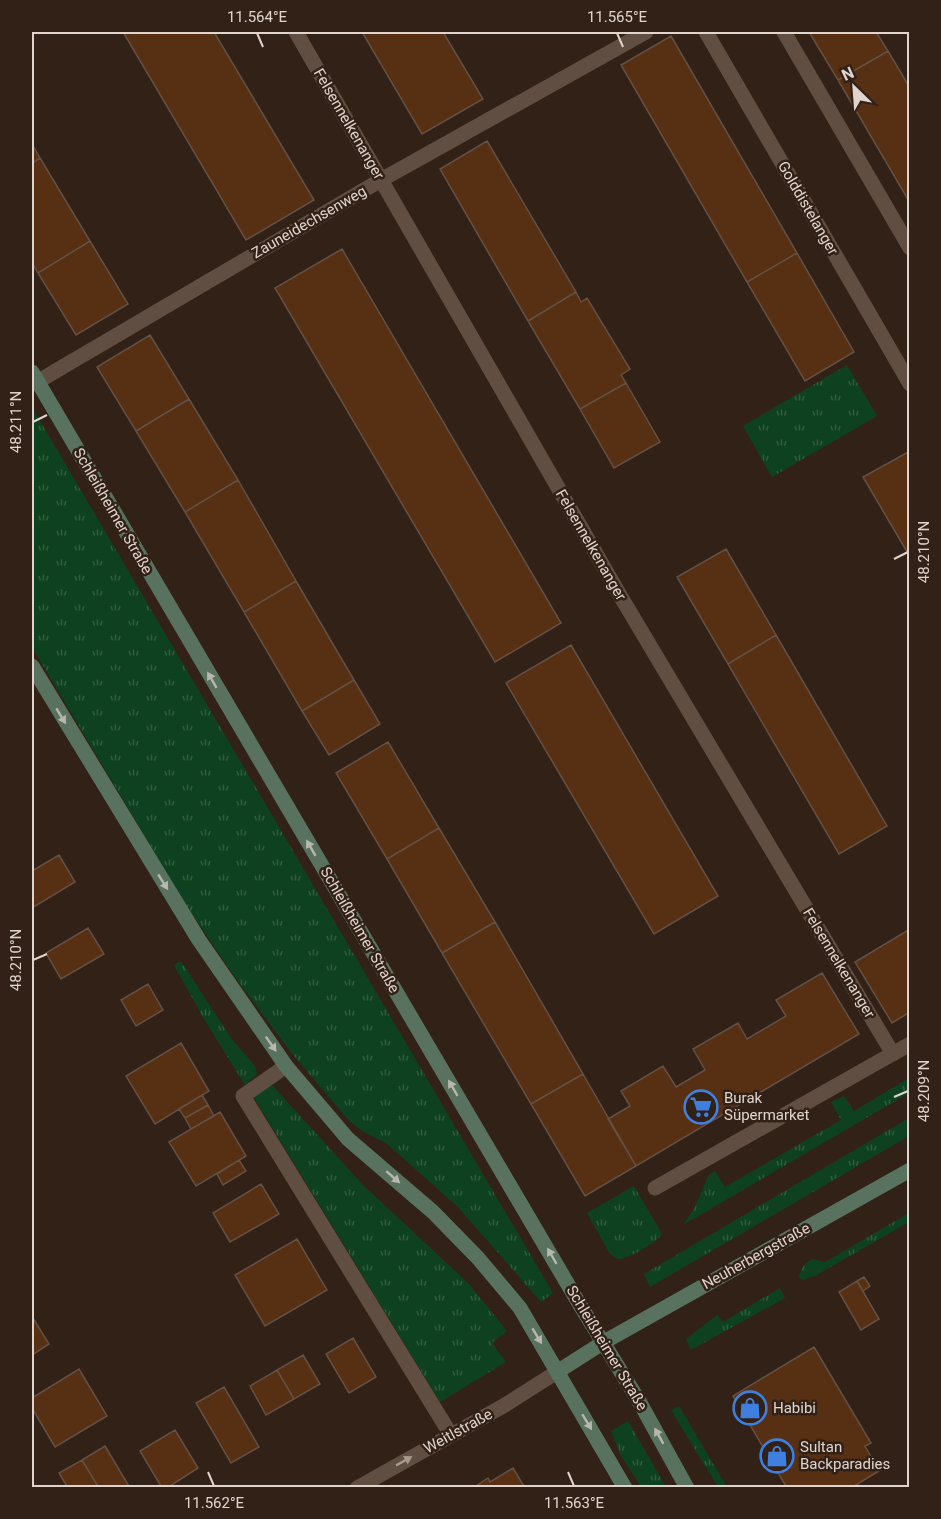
<svg xmlns="http://www.w3.org/2000/svg" width="941" height="1519" font-family="Roboto,sans-serif">
  <style>
    .grass { fill: url(#grass-tufts) }
    .building { fill: #572f13; stroke: #645145; stroke-width: 1.5 }
    .lines { fill: none; stroke-linecap: round; stroke-linejoin: round }
    .lane { stroke: #614e42; stroke-width: 15 }
    .street { stroke: #614e42; stroke-width: 15 }
    .secondary { stroke: #58725f; stroke-width: 15 }
    .oneway { fill: #b7b7ac }
    .oneway2 { fill: #a7988e }
    .ticks { fill: none; stroke: #e0d4cd; stroke-width: 2 }
    .labels { text-anchor: middle; dominant-baseline: central; stroke-width: 5; stroke-linejoin: round; paint-order: stroke }
    .street-label { font-size: 15px; fill: #e0d4cd; stroke: #322117 }
    .poi-label { font-size: 15px; fill: #e0d4cd; stroke: #322117; text-anchor: start }
    .neatline { fill: none; stroke: #e0d4cd; stroke-width: 2 }
    .ticks-label { font-size: 15px; text-anchor: middle; fill: #e0d4cd }
  </style>
  <defs>
    <pattern id="grass-tufts" width="24" height="20" patternUnits="userSpaceOnUse" patternTransform="scale(1.5)"><rect width="24" height="20" fill="#0e411f"/><path d="M3 7l-1-3M5 7V3M7 7l1-3M15 17l-1-3M17 17v-4M19 17l1-3" fill="none" stroke="#315c3e"/></pattern>
  </defs>
  <rect width="100%" height="100%" fill="#322117"/>
  <path class="grass" d="M847 365 877 416 772 477 743 426Z
    M32 407 553 1293 541 1302 457 1206 386 1143 364 1132 350 1122 290 1051 235 977 184 902 32 647Z
    M181 961 231 1038 255 1066 257 1074 245 1085 204 1019 174 965Z
    M909 1078V1093L683 1225 694 1209 708 1176 715 1171 725 1187 841 1120 831 1102 844 1096 854 1111Z
    M271 1084 363 1185 469 1284 507 1331 492 1343 506 1362 440 1402 253 1096Z
    M909 1118V1136L650 1287 644 1274Z
    M634 1186 662 1234C656 1243 627 1260 618 1259L610 1254 587 1213Z
    M909 1213V1222L815 1276 802 1280 799 1277C801 1268 805 1263 813 1259L825 1262Z
    M780 1288 785 1298 691 1350 686 1339 717 1315 723 1322Z
    M679 1406 727 1487H718L671 1410Z
    M628 1421 666 1487H641L620 1454 611 1431Z"/>
  <path class="building" d="M123 32H214L314 200 246 240Z
    M362 32H443L483 99 422 134Z
    M809 32H876L888 51 838 80Z
    M671 36 797 253 747 282 621 65Z
    M888 51 910 88V203L838 80Z
    M487 141 576 292 528 321 440 169Z
    M32 144 40 158 32 163Z
    M40 158 90 241 38 273 32 263V163Z
    M90 241 128 304 76 335 38 273Z
    M342 249 561 623 495 662 275 288Z
    M797 253 854 352 805 381 747 282Z
    M576 292 581 302 587 298 630 369 621 375 626 383 580 409 528 321Z
    M150 335 189 399 136 431 97 367Z
    M626 383 660 442 614 468 580 409Z
    M189 399 238 480 185 512 136 431Z
    M910 451V557L863 477Z
    M238 480 296 581 244 612 185 512Z
    M726 549 776 635 728 664 677 577Z
    M296 581 354 680 302 711 244 612Z
    M776 635 887 826 839 854 728 664Z
    M571 645 718 896 654 934 506 683Z
    M354 680 380 724 329 755 302 711Z
    M388 742 439 828 387 859 336 773Z
    M439 828 495 922 442 953 387 859Z
    M59 855 75 882 32 908V871Z
    M495 922 583 1074 531 1104 442 953Z
    M88 928 104 954 61 979 46 953Z
    M910 929V1012L892 1023 855 962Z
    M822 973 859 1034 636 1166 608 1119 630 1106 621 1091 663 1066 676 1087 705 1070 693 1049 738 1023 747 1039 786 1016 776 1000Z
    M148 984 163 1010 136 1026 121 1000Z
    M181 1043 209 1091 155 1124 126 1076Z
    M583 1074 636 1166 585 1196 531 1104Z
    M202 1095 208 1105 185 1118 179 1109Z
    M208 1105 214 1116 191 1129 185 1118Z
    M220 1112 246 1156 196 1186 169 1142Z
    M239 1160 246 1171 223 1185 217 1174Z
    M261 1184 279 1214 230 1242 213 1213Z
    M297 1239 327 1290 265 1326 235 1275Z
    M864 1277 870 1286 863 1291 857 1281Z
    M857 1281 879 1319 861 1330 839 1292Z
    M33 1318 49 1344 32 1355V1319Z
    M353 1338 376 1377 349 1393 326 1354Z
    M814 1347 871 1443 865 1446 879 1471 851 1488H787L733 1396Z
    M303 1355 320 1384 294 1399 277 1370Z
    M79 1369 107 1416 55 1447 32 1408V1398Z
    M277 1370 294 1399 266 1415 250 1386Z
    M224 1387 259 1447 231 1463 196 1403Z
    M175 1430 198 1468 167 1488H162L140 1451Z
    M105 1446 130 1488H99L82 1460Z
    M82 1460 99 1488H68L59 1473Z
    M513 1468 525 1488H473L488 1478 490 1482Z"/>
  <g class="lines">
    <path class="lane" d="M784 32 910 248
      M286 1066 243 1096 451 1435"/>
    <path class="street" d="M296 32 621 597 893 1054
      M706 32 910 384
      M37 382 381 180 646 32
      M655 1188 910 1044
      M357 1488 505 1405 557 1372"/>
    <path class="secondary" d="M32 372 580 1305 639 1401 687 1488
      M32 666 199 940 286 1066 348 1139 433 1212 478 1258 520 1308 625 1488
      M557 1372 604 1342 910 1170"/>
  </g>
  <defs><path id="oneway-solid" d="M-6-.8H1V-3.2L6.5 0L1 3.2V.8H-6Z" transform="scale(1.5)"/></defs>
  <g class="oneway">
    <use href="#oneway-solid" transform="translate(212 680) rotate(-120)"/>
    <use href="#oneway-solid" transform="translate(61 716) rotate(59)"/>
    <use href="#oneway-solid" transform="translate(311 848) rotate(-120)"/>
    <use href="#oneway-solid" transform="translate(163 882) rotate(58)"/>
    <use href="#oneway-solid" transform="translate(271 1044) rotate(55)"/>
    <use href="#oneway-solid" transform="translate(453 1088) rotate(-120)"/>
    <use href="#oneway-solid" transform="translate(393 1177) rotate(41)"/>
    <use href="#oneway-solid" transform="translate(552 1256) rotate(-120)"/>
    <use href="#oneway-solid" transform="translate(537 1336) rotate(59)"/>
    <use href="#oneway-solid" transform="translate(587 1422) rotate(59)"/>
    <use href="#oneway-solid" transform="translate(659 1436) rotate(-119)"/>
  </g>
  <use class="oneway2" href="#oneway-solid" transform="translate(404 1461) rotate(-29)"/>
  <path class="ticks" d="M257 33 263 47M617 33 623 47M33 422 47 415M894 559 908 552M33 960 47 954M894 1097 908 1091M208 1472 214 1486M568 1472 574 1486"/>
  <defs>
    <symbol id="supermarket-ring" viewBox="-11 -11 22 22"><circle r="9.5" fill="#322117" stroke="#3f7fe0" stroke-width="1.5"/><path d="M-6-5.5h2.5l.6 2H6L4.5 2H-2.5L-4.4-4H-6ZM-1.5 3.2a1.3 1.3 0 1 0 .1 0ZM3 3.2a1.3 1.3 0 1 0 .1 0Z" fill="#3f7fe0"/></symbol>
    <symbol id="shop-ring" viewBox="-11 -11 22 22"><circle r="9.5" fill="#322117" stroke="#3f7fe0" stroke-width="1.5"/><path d="M-5-2.5h2.3a2.7 3.5 0 0 1 5.4 0H5L5.5 6h-11ZM-1.5-2.5h3a1.5 2.3 0 0 0-3 0Z" fill="#3f7fe0"/></symbol>
  </defs>
  <g fill-rule="evenodd">
    <use href="#supermarket-ring" x="682" y="1088" width="38" height="38"/>
    <use href="#shop-ring" x="731" y="1389" width="38" height="38"/>
    <use href="#shop-ring" x="758" y="1437" width="38" height="38"/>
  </g>
  <g class="labels">
    <g class="street-label">
      <text transform="translate(349 124) rotate(60)">Felsennelkenanger</text>
      <text transform="translate(808 208) rotate(60)">Golddistelanger</text>
      <text transform="translate(309 222) rotate(-30)">Zauneidechsenweg</text>
      <text transform="translate(113 511) rotate(60)">Schleißheimer Straße</text>
      <text transform="translate(591 545) rotate(60)">Felsennelkenanger</text>
      <text transform="translate(360 930) rotate(60)">Schleißheimer Straße</text>
      <text transform="translate(839 963) rotate(59)">Felsennelkenanger</text>
      <text transform="translate(756 1256) rotate(-29)">Neuherbergstraße</text>
      <text transform="translate(607 1348) rotate(59)">Schleißheimer Straße</text>
      <text transform="translate(458 1431) rotate(-29)">Weitlstraße</text>
    </g>
    <g class="poi-label">
      <text x="724" y="1098">Burak<tspan x="724" dy="17">Süpermarket</tspan></text>
      <text x="773" y="1408">Habibi</text>
      <text x="800" y="1447">Sultan<tspan x="800" dy="17">Backparadies</tspan></text>
    </g>
  </g>
  <rect width="941" height="1519" fill="none" stroke="#322117" stroke-width="66"/>
  <g transform="translate(854 87) rotate(335)" stroke="#322117" stroke-width="4.5" paint-order="stroke">
  <path d="M0-4.5L10 22L0 15L-10 22Z" fill="#e0d4cd"/>
  <text y="-9" font-size="16" font-weight="bold" text-anchor="middle" fill="#e0d4cd">N</text>
  </g>
  <rect x="33" y="33" width="875" height="1453" class="neatline"/>
  <g class="ticks-label">
    <text x="257" y="22">11.564°E</text>
    <text x="617" y="22">11.565°E</text>
    <text transform="translate(16 422) rotate(-90)" y="5">48.211°N</text>
    <text transform="translate(924 552) rotate(-90)" y="5">48.210°N</text>
    <text transform="translate(16 960) rotate(-90)" y="5">48.210°N</text>
    <text transform="translate(924 1091) rotate(-90)" y="5">48.209°N</text>
    <text x="214" y="1508">11.562°E</text>
    <text x="574" y="1508">11.563°E</text>
  </g>
</svg>
